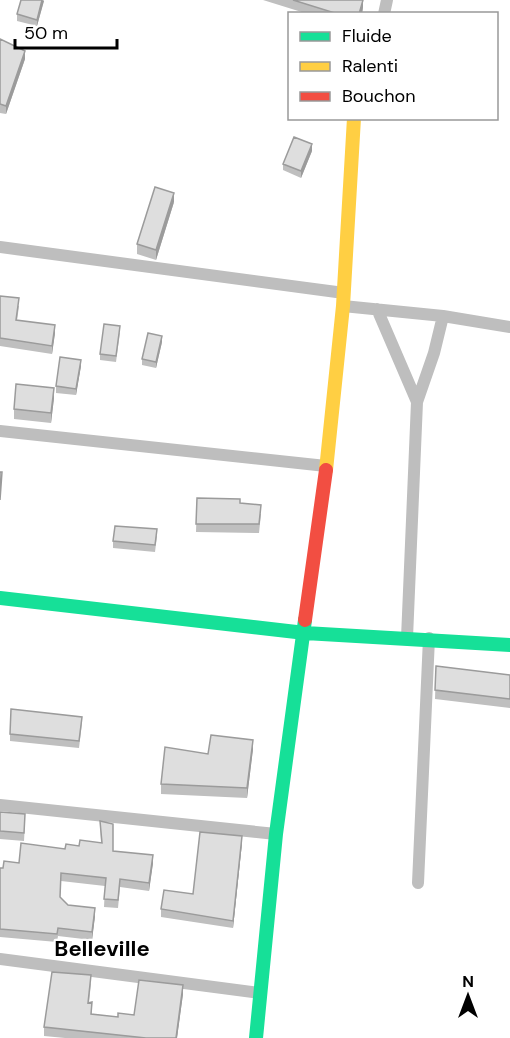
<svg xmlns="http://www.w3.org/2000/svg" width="510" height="1038" font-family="'DM Sans',sans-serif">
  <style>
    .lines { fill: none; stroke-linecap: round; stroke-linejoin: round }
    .street { stroke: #bebebe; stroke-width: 12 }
    .fast { stroke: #16e098; stroke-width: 14 }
    .slow { stroke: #ffcf43; stroke-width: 14 }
    .jam { stroke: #f24e42; stroke-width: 14 }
    .wall { fill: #bfbfbf }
    .shaded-wall { fill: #9b9b9b }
    .building { fill: #dedede; stroke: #9b9b9b; stroke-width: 1.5 }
    .labels { text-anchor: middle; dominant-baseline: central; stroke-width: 4.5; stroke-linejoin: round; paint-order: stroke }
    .neighbourhood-label { font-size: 22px; font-weight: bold; fill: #000; stroke: #fff }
  </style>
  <rect width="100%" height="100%" fill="#fff"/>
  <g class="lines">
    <path class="street" d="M384 14 387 0
      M0 247 344 293
      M343 306 443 316 510 327
      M377 309 417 402 407 638
      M417 402 434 353 443 316
      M0 431 326 466
      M0 805 276 834
      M418 883 429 638
      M0 959 260 993"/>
    <path class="fast" d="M0 598 305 633 510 645
      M256 1038 276 834 305 620"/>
    <path class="slow" d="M326 470 343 306 354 118"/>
    <path class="jam" d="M305 620 326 470"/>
  </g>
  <path class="wall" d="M44 0 37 26 17 21V14Z
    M263 0H363V7L362 14H308Z
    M0 39 25 59 6 114 0 113Z
    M312 151 301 178 283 170V164Z
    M174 202 156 260 137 254V244Z
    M0 296 19 306 17 321 55 333 52 354 0 346Z
    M120 332 116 362 100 360V354Z
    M162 342 156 368 142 365V359Z
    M81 366 76 395 56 393V386Z
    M54 398 51 423 14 419V409Z
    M197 498 240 503 261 514 259 533 196 532Z
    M157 536 155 552 113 548V541Z
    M436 666 510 675V708L435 699Z
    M82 723 79 748 10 741V734Z
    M253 749 247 798 161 794V784L208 754Z
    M0 812 25 822 24 841 0 839Z
    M100 821 113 851 153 863 149 891 120 887 118 908 104 907 105 886 61 881 60 898 68 905 95 916 92 940 58 936 57 942 0 937V868H3L65 849 101 843Z
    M242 843 233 928 161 917V909L193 894Z
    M91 983 89 1003 92 1014 118 1017 134 1015 183 994 177 1038H65L44 1036V1027Z"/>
  <path class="shaded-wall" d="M42 0 44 1 37 26V20Z
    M363 0V7L362 14H359Z
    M25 51V59L6 114V106Z
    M312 144V151L301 178V171Z
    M174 193V202L156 260V250Z
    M55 325V333L52 354V346Z
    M162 336V342L156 368V362Z
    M81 360V366L76 395V389Z
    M54 388V398L51 423V413Z
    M253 740V749L247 798V788Z
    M242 836V843L233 928V921Z
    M153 855V863L149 891V883Z
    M95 908V916L92 940V932Z
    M183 985V994L177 1038H176Z"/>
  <path class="building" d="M21 0H42L37 20 17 14Z
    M293 0H363L359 14H335V13Z
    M0 39 25 51 6 106 0 104Z
    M294 137 312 144 301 171 283 164Z
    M155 187 174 193 156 250 137 244Z
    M0 296 19 298 16 320 55 325 52 346 0 338Z
    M104 324 120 326 116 356 100 354Z
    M148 333 162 336 156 362 142 359Z
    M60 357 81 360 76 389 56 386Z
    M16 384 54 388 51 413 14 409Z
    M0 472H2L0 500Z
    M197 498 240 499V503L261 505 259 524H196Z
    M115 526 157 529 155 545 113 541Z
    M436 666 510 675V699L435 690Z
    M11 709 82 717 79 741 10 734Z
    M211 735 253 740 247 788 161 784 165 747 208 754Z
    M0 812 25 814 24 833 0 831Z
    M100 821 113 824V851L153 855 149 883 120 879 118 900 104 899 106 878 61 873 60 897 68 905 95 908 92 932 58 928 57 934 0 929V868H3L4 861 19 863 21 843 65 849 66 844 79 846 80 840 102 843Z
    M200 832 242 836 233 921 161 909 164 890 193 894Z
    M52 972 91 975 88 1003 92 1002 91 1014 118 1017V1013L134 1015 139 980 183 985 176 1038H146L44 1027Z"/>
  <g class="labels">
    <g class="neighbourhood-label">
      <text x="102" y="948">Belleville</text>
    </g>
  </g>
  <rect x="288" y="12" width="210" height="108" fill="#ffffff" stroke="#999999" stroke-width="1.5"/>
  <rect x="300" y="32" width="30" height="9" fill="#16e098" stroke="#999999" stroke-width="1.5"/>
  <text x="342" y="42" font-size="18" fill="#000000">Fluide</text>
  <rect x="300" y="62" width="30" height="9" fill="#ffcf43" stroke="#999999" stroke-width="1.5"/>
  <text x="342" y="72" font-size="18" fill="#000000">Ralenti</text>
  <rect x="300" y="92" width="30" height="9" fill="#f24e42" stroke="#999999" stroke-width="1.5"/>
  <text x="342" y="102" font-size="18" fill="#000000">Bouchon</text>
  <g transform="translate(468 996)" stroke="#ffffff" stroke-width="4.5" paint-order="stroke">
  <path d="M0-4.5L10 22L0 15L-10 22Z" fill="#000000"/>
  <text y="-9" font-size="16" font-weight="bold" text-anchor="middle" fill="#000000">N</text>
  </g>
  <path d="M15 39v9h102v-9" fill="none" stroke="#000000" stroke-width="3"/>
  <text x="24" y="39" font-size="18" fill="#000000" stroke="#ffffff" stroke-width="4.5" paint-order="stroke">50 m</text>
</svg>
